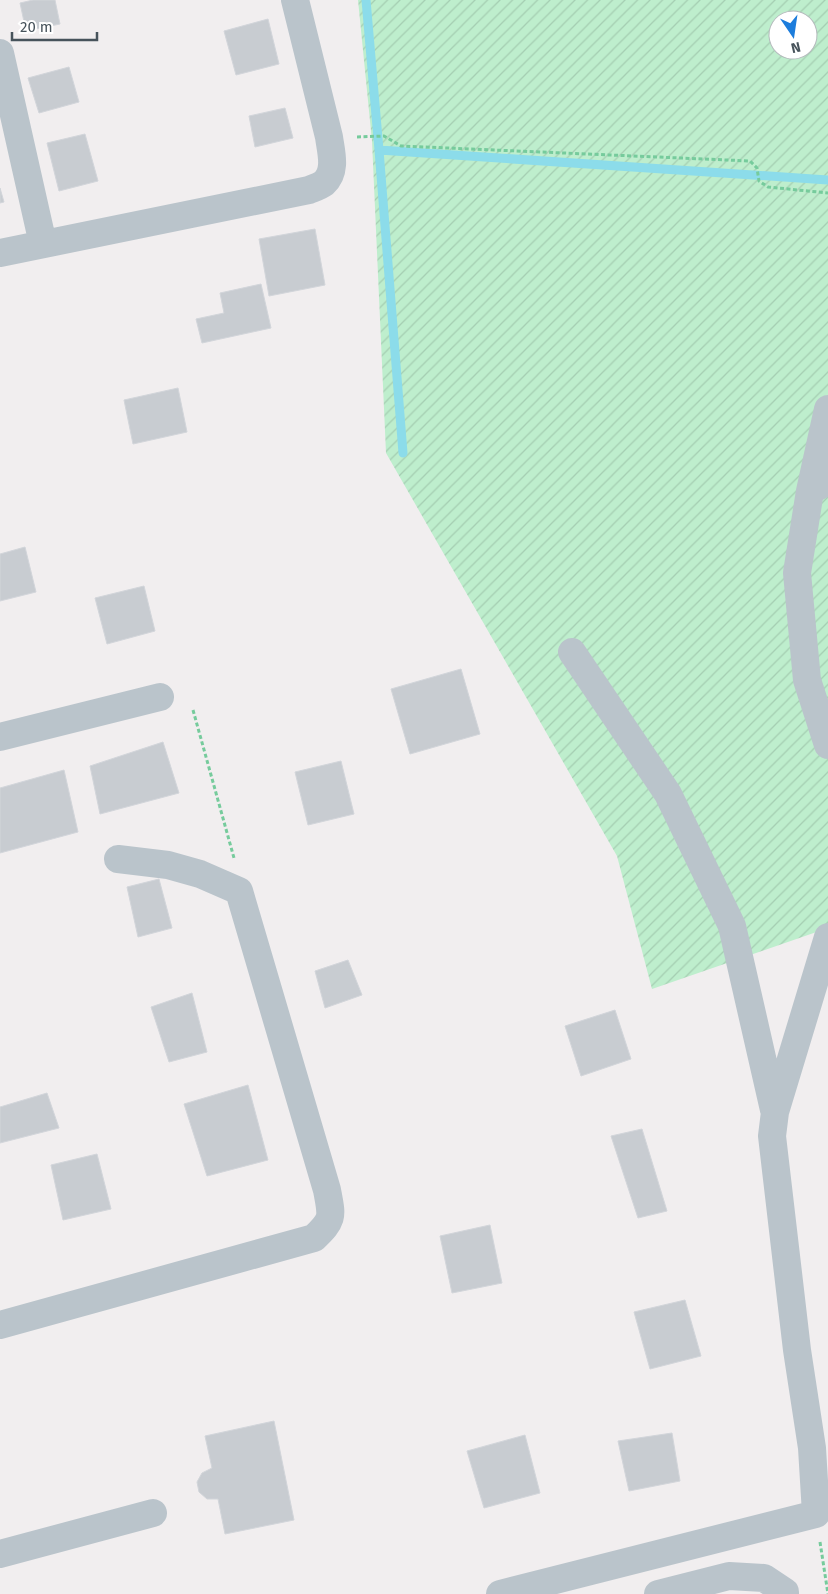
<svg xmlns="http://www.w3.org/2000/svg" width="828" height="1594" font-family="'Fira Sans',sans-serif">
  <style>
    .garden { fill: url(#garden-furrows); fill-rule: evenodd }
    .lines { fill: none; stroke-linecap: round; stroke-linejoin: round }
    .stream { stroke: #8cdcea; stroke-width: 9 }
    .building { fill: #c8ccd1; stroke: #d2d5da }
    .path { stroke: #76cb9c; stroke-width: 3; stroke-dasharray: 4 2.5; stroke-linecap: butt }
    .minor { stroke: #bac4cb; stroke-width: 28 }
  </style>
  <defs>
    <pattern id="garden-furrows" width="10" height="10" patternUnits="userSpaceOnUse" patternTransform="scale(1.25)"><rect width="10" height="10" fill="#beeecd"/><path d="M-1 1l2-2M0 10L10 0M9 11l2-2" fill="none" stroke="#a5ceb2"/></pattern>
  </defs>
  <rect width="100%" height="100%" fill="#f1eeef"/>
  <path class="garden" d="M358 0H828V928L652 989 617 856 386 453 372 141ZM778 20H808V50H778Z"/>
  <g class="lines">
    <path class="stream" d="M366 0 379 150 828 180
      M379 150 403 453"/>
  </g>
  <path class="building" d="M33 0H55L60 24 26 31 20 3Z
    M268 19 279 64 236 75 224 31Z
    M69 67 79 102 39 113 28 78Z
    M285 108 293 138 255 147 249 116Z
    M85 134 98 181 59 191 47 143Z
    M0 188 4 202 0 203Z
    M315 229 325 285 269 296 259 239Z
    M261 284 271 328 202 343 196 319 224 313 220 293Z
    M178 388 187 432 133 444 124 400Z
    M25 547 36 592 0 601V554Z
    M144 586 155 631 107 644 95 598Z
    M461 669 480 734 410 754 391 689Z
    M163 742 179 793 100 814 90 766Z
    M341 761 354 814 308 825 295 772Z
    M64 770 78 832 0 853V788Z
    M159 879 172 928 138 937 127 887Z
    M348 960 362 995 325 1008 315 971Z
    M192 993 207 1052 169 1062 151 1007Z
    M615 1010 631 1059 581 1076 565 1026Z
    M248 1085 268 1160 207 1176 184 1104Z
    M47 1093 59 1128 0 1143V1107Z
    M642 1129 667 1211 638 1218 611 1136Z
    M97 1154 111 1209 63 1220 51 1165Z
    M490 1225 502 1283 452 1293 440 1236Z
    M685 1300 701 1356 650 1369 634 1312Z
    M274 1421 294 1520 225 1534 218 1499H207L199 1492 197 1482 202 1473 212 1468 205 1436Z
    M672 1433 680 1481 629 1491 618 1441Z
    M525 1435 540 1493 484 1508 467 1451Z"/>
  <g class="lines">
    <path class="path" d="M357 137 384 136 401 146 750 161 757 168 759 181 768 187 828 193
      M193 710 234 858
      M820 1542 828 1594"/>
    <path class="minor" d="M0 53 43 244
      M0 253 309 190C314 188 320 186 324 183 337 171 331 152 329 137L295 0
      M828 481 810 491 797 573 807 680 828 745
      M810 491 828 409
      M572 652 668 794 732 926 774 1110
      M0 737 160 697
      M0 1325 314 1238C334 1219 332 1217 327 1190L239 891 200 874 168 865 118 859
      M0 1554 153 1513
      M500 1594 816 1514 812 1448 797 1350 772 1136 775 1112 828 937
      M658 1594 729 1576 764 1578 785 1592V1594"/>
  </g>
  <g transform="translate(793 35) rotate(167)"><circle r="24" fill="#ffffff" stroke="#b5babd"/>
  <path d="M0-4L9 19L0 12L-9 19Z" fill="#1d7ddc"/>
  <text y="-8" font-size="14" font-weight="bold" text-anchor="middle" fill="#47535b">N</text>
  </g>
  <path d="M12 32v8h85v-8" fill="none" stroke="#47535b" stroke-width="2.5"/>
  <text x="20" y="32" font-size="15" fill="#47535b" stroke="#ffffff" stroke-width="4" paint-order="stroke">20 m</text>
</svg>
